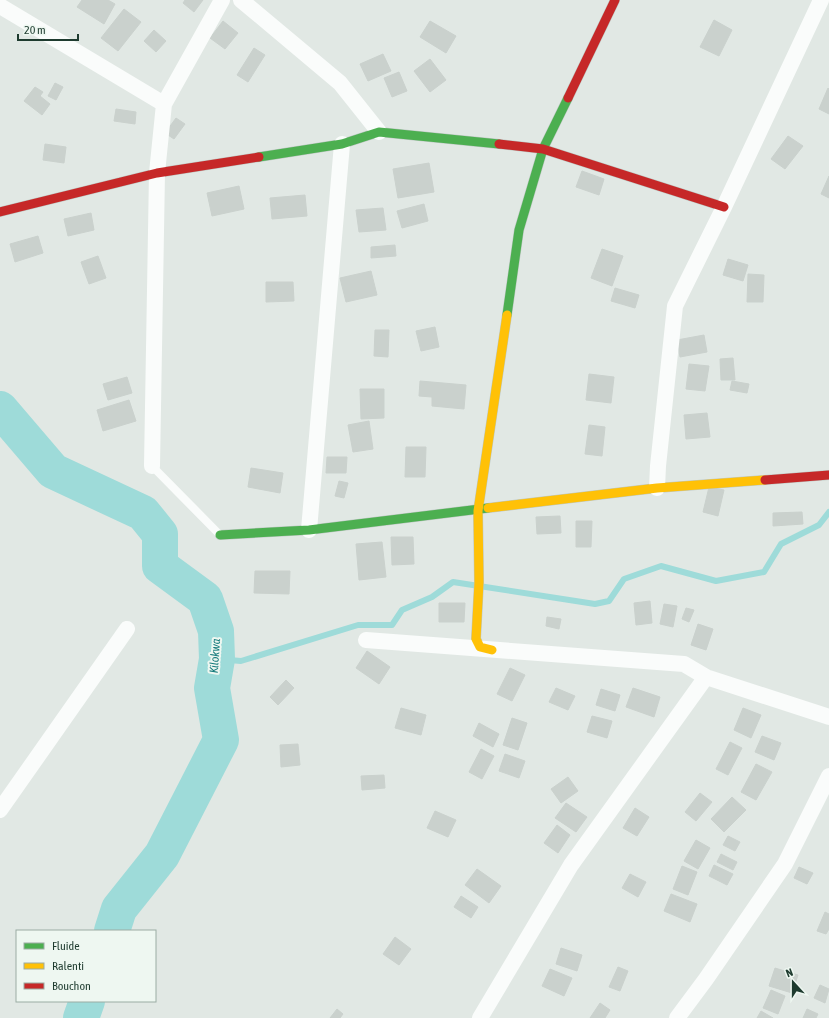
<svg xmlns="http://www.w3.org/2000/svg" width="829" height="1018" font-family="'Asap Condensed',sans-serif">
  <style>
    .lines { fill: none; stroke-linecap: round; stroke-linejoin: round }
    .stream { stroke: #9edbd9; stroke-width: 6 }
    .river { stroke: #9edbd9; stroke-width: 36 }
    .building { fill: #cad1cd; stroke: #cad1cd }
    .fast-casing { stroke: #bdc7c2; stroke-width: 10 }
    .slow-casing { stroke: #bdc7c2; stroke-width: 10 }
    .jam-casing { stroke: #bdc7c2; stroke-width: 10 }
    .lane { stroke: #fafcfb; stroke-width: 8 }
    .street { stroke: #fafcfb; stroke-width: 16 }
    .fast { stroke: #4caf50; stroke-width: 9 }
    .slow { stroke: #ffc107; stroke-width: 9 }
    .jam { stroke: #c62828; stroke-width: 9 }
    .labels { text-anchor: middle; dominant-baseline: central; stroke-width: 4; stroke-linejoin: round; paint-order: stroke }
    .water-label { font-size: 12px; font-style: italic; fill: #147a7b; stroke: #eef7f1 }
  </style>
  <rect width="100%" height="100%" fill="#e1e8e4"/>
  <g class="lines">
    <path class="stream" d="M217 659 241 661 358 625H392L402 610 432 597 453 582 595 604 609 601 624 579 661 566 716 581 764 572 781 544 819 525 829 512"/>
    <path class="river" d="M0 409 53 471 143 513 160 534V566L205 599 216 631 217 659 212 688 221 740 162 855 119 909 112 931
      M81 1018 87 1001"/>
  </g>
  <path class="building" d="M82 0H108L115 4 104 24 77 7Z
    M185 0H203L194 12 183 3Z
    M124 9 141 22 118 51 101 38Z
    M714 20 732 30 719 56 700 47Z
    M223 21 238 33 225 49 210 38Z
    M430 21 456 36 446 53 420 37Z
    M154 30 166 41 156 52 144 41Z
    M254 48 265 55 248 82 237 75Z
    M383 54 391 71 368 81 360 64Z
    M430 59 446 80 430 92 414 71Z
    M399 72 407 91 392 97 384 78Z
    M55 83 63 87 56 100 48 96Z
    M35 87 43 92 40 96 50 104 42 115 24 101Z
    M828 88 829 89V114L819 109Z
    M116 109 136 112 135 124 114 121Z
    M176 118 185 124 174 139 165 133Z
    M788 136 803 146 785 169 771 159Z
    M45 144 66 147 64 163 43 160Z
    M429 163 434 192 398 198 393 169Z
    M582 171 604 179 599 195 576 187Z
    M829 176V198L821 194Z
    M239 186 244 209 212 216 207 193Z
    M305 195 307 216 272 219 270 198Z
    M424 204 428 221 402 228 397 211Z
    M383 208 386 230 359 232 356 210Z
    M91 213 94 230 68 236 64 219Z
    M38 236 43 253 15 262 10 244Z
    M395 245 396 256 371 258V247Z
    M602 249 623 256 612 286 591 278Z
    M98 256 106 278 89 284 81 262Z
    M728 259 748 265 743 281 723 275Z
    M371 271 377 295 346 302 340 278Z
    M748 274 764 275 763 302H747Z
    M266 282H293L294 301 266 302Z
    M615 288 639 295 635 308 611 301Z
    M435 327 439 347 421 351 416 331Z
    M375 330H389L388 357 374 356Z
    M704 335 707 352 680 357 677 340Z
    M733 358 735 380H721L720 359Z
    M689 364 709 366 705 391 686 389Z
    M589 374 614 377 611 403 586 400Z
    M127 377 132 393 108 400 103 384Z
    M420 381 466 385 464 409 432 406V397L419 396Z
    M732 381 749 384 747 393 730 390Z
    M360 389H384V418L361 419Z
    M129 400 136 421 103 431 97 410Z
    M707 413 710 437 686 439 684 415Z
    M369 421 373 449 353 452 348 425Z
    M589 425 605 427 602 456 585 454Z
    M406 447H426L425 477H405Z
    M327 457H347L346 473H326Z
    M251 468 283 473 280 493 248 487Z
    M339 481 348 483 344 498 335 496Z
    M709 487 724 490 718 516 703 512Z
    M802 512 803 524 773 526V513Z
    M560 516 561 533 537 534 536 517Z
    M576 521H592L591 547H576Z
    M391 537H413L414 564 392 565Z
    M382 542 386 577 359 580 356 544Z
    M255 571H290L289 594 254 593Z
    M650 601 652 623 636 625 634 603Z
    M439 603H465L464 622H439Z
    M664 604 677 606 673 627 660 624Z
    M686 608 694 610 689 622 682 619Z
    M547 617 561 619 559 629 546 626Z
    M698 624 713 629 706 650 691 645Z
    M367 651 390 667 379 684 356 668Z
    M510 668 525 675 512 701 497 694Z
    M286 680 294 688 278 705 270 697Z
    M556 688 575 696 568 710 549 702Z
    M633 688 660 697 654 717 626 707Z
    M601 689 620 695 615 711 596 705Z
    M401 708 426 715 421 735 395 728Z
    M743 708 761 715 751 738 734 730Z
    M592 716 612 721 607 738 587 732Z
    M512 718 527 723 518 750 503 745Z
    M479 723 499 734 493 747 473 736Z
    M762 736 781 743 774 760 755 752Z
    M730 742 742 748 728 775 716 769Z
    M298 744 300 765 281 767 280 745Z
    M481 749 494 756 482 779 469 772Z
    M505 754 525 761 519 778 499 771Z
    M756 764 772 772 756 800 741 792Z
    M384 775 385 788 362 790 361 776Z
    M568 777 578 791 561 803 551 789Z
    M700 793 712 802 696 821 685 812Z
    M732 797 746 810 724 832 711 819Z
    M566 803 587 817 576 832 555 818Z
    M635 808 649 817 637 836 623 828Z
    M435 811 456 820 448 837 427 828Z
    M557 825 570 835 558 853 544 843Z
    M728 836 740 842 735 851 723 845Z
    M696 840 710 848 698 869 684 861Z
    M721 854 737 862 733 870 717 862Z
    M714 865 733 874 727 885 709 876Z
    M682 866 697 872 688 895 673 889Z
    M799 867 813 873 807 884 794 878Z
    M477 869 501 886 489 903 465 885Z
    M630 874 646 882 638 897 622 888Z
    M671 894 697 904 690 922 664 911Z
    M461 896 478 907 471 918 454 907Z
    M825 912 829 914V929L826 934 817 931Z
    M395 937 411 949 399 965 383 954Z
    M561 948 582 955 577 971 556 964Z
    M618 967 628 971 620 991 609 987Z
    M775 968 798 975 792 993 769 986Z
    M550 969 572 978 564 996 542 986Z
    M820 985 829 989 825 1003 814 998Z
    M771 990 785 996 778 1014 763 1008Z
    M600 1003 610 1010 605 1018H590Z
    M337 1009 343 1014 340 1018H330Z
    M807 1009 818 1014 816 1018H803Z
    M761 1011 773 1018H757Z"/>
  <g class="lines">
    <defs>
      <path id="fast" d="M259 157 342 144 379 132 499 144
        M507 315 519 230 543 149 568 98
        M220 535 309 530 488 508"/>
      <path id="slow" d="M488 508 657 488 765 480
        M492 650 480 647 476 639 479 582 478 511 507 315"/>
      <path id="jam" d="M568 98 615 0
        M499 144 543 149 724 207
        M0 212 157 173 259 157
        M765 480 829 475"/>
    </defs>
    <use href="#fast" class="fast-casing"/>
    <use href="#slow" class="slow-casing"/>
    <use href="#jam" class="jam-casing"/>
    <path class="lane" d="M152 466 220 535"/>
    <path class="street" d="M241 0 340 83 379 132
      M0 6 164 104
      M152 466 157 173 164 104 222 0
      M657 488 658 466 675 306 724 207 821 0
      M309 530 342 144
      M366 640 684 664 706 677 829 717
      M0 810 127 629
      M480 1018 571 865 706 677
      M677 1018 706 979 785 864 829 776"/>
    <use href="#fast" class="fast"/>
    <use href="#slow" class="slow"/>
    <use href="#jam" class="jam"/>
  </g>
  <g class="labels">
    <g class="water-label">
      <text transform="translate(215 656) rotate(-86)">Kilokwa</text>
    </g>
  </g>
  <rect x="16" y="930" width="140" height="72" fill="#eef7f1" stroke="#9baca3"/>
  <rect x="24" y="943" width="20" height="6" fill="#4caf50" stroke="#9baca3"/>
  <text x="52" y="950" font-size="12" fill="#1e3b2f">Fluide</text>
  <rect x="24" y="963" width="20" height="6" fill="#ffc107" stroke="#9baca3"/>
  <text x="52" y="970" font-size="12" fill="#1e3b2f">Ralenti</text>
  <rect x="24" y="983" width="20" height="6" fill="#c62828" stroke="#9baca3"/>
  <text x="52" y="990" font-size="12" fill="#1e3b2f">Bouchon</text>
  <g transform="translate(793 982) rotate(339)" stroke="#eef7f1" stroke-width="3" paint-order="stroke">
  <path d="M0-3L7 15L0 10L-7 15Z" fill="#1e3b2f"/>
  <text y="-6" font-size="11" font-weight="bold" text-anchor="middle" fill="#1e3b2f">N</text>
  </g>
  <path d="M18 34v6h60v-6" fill="none" stroke="#1e3b2f" stroke-width="2"/>
  <text x="24" y="34" font-size="12" fill="#1e3b2f" stroke="#eef7f1" stroke-width="3" paint-order="stroke">20 m</text>
</svg>
